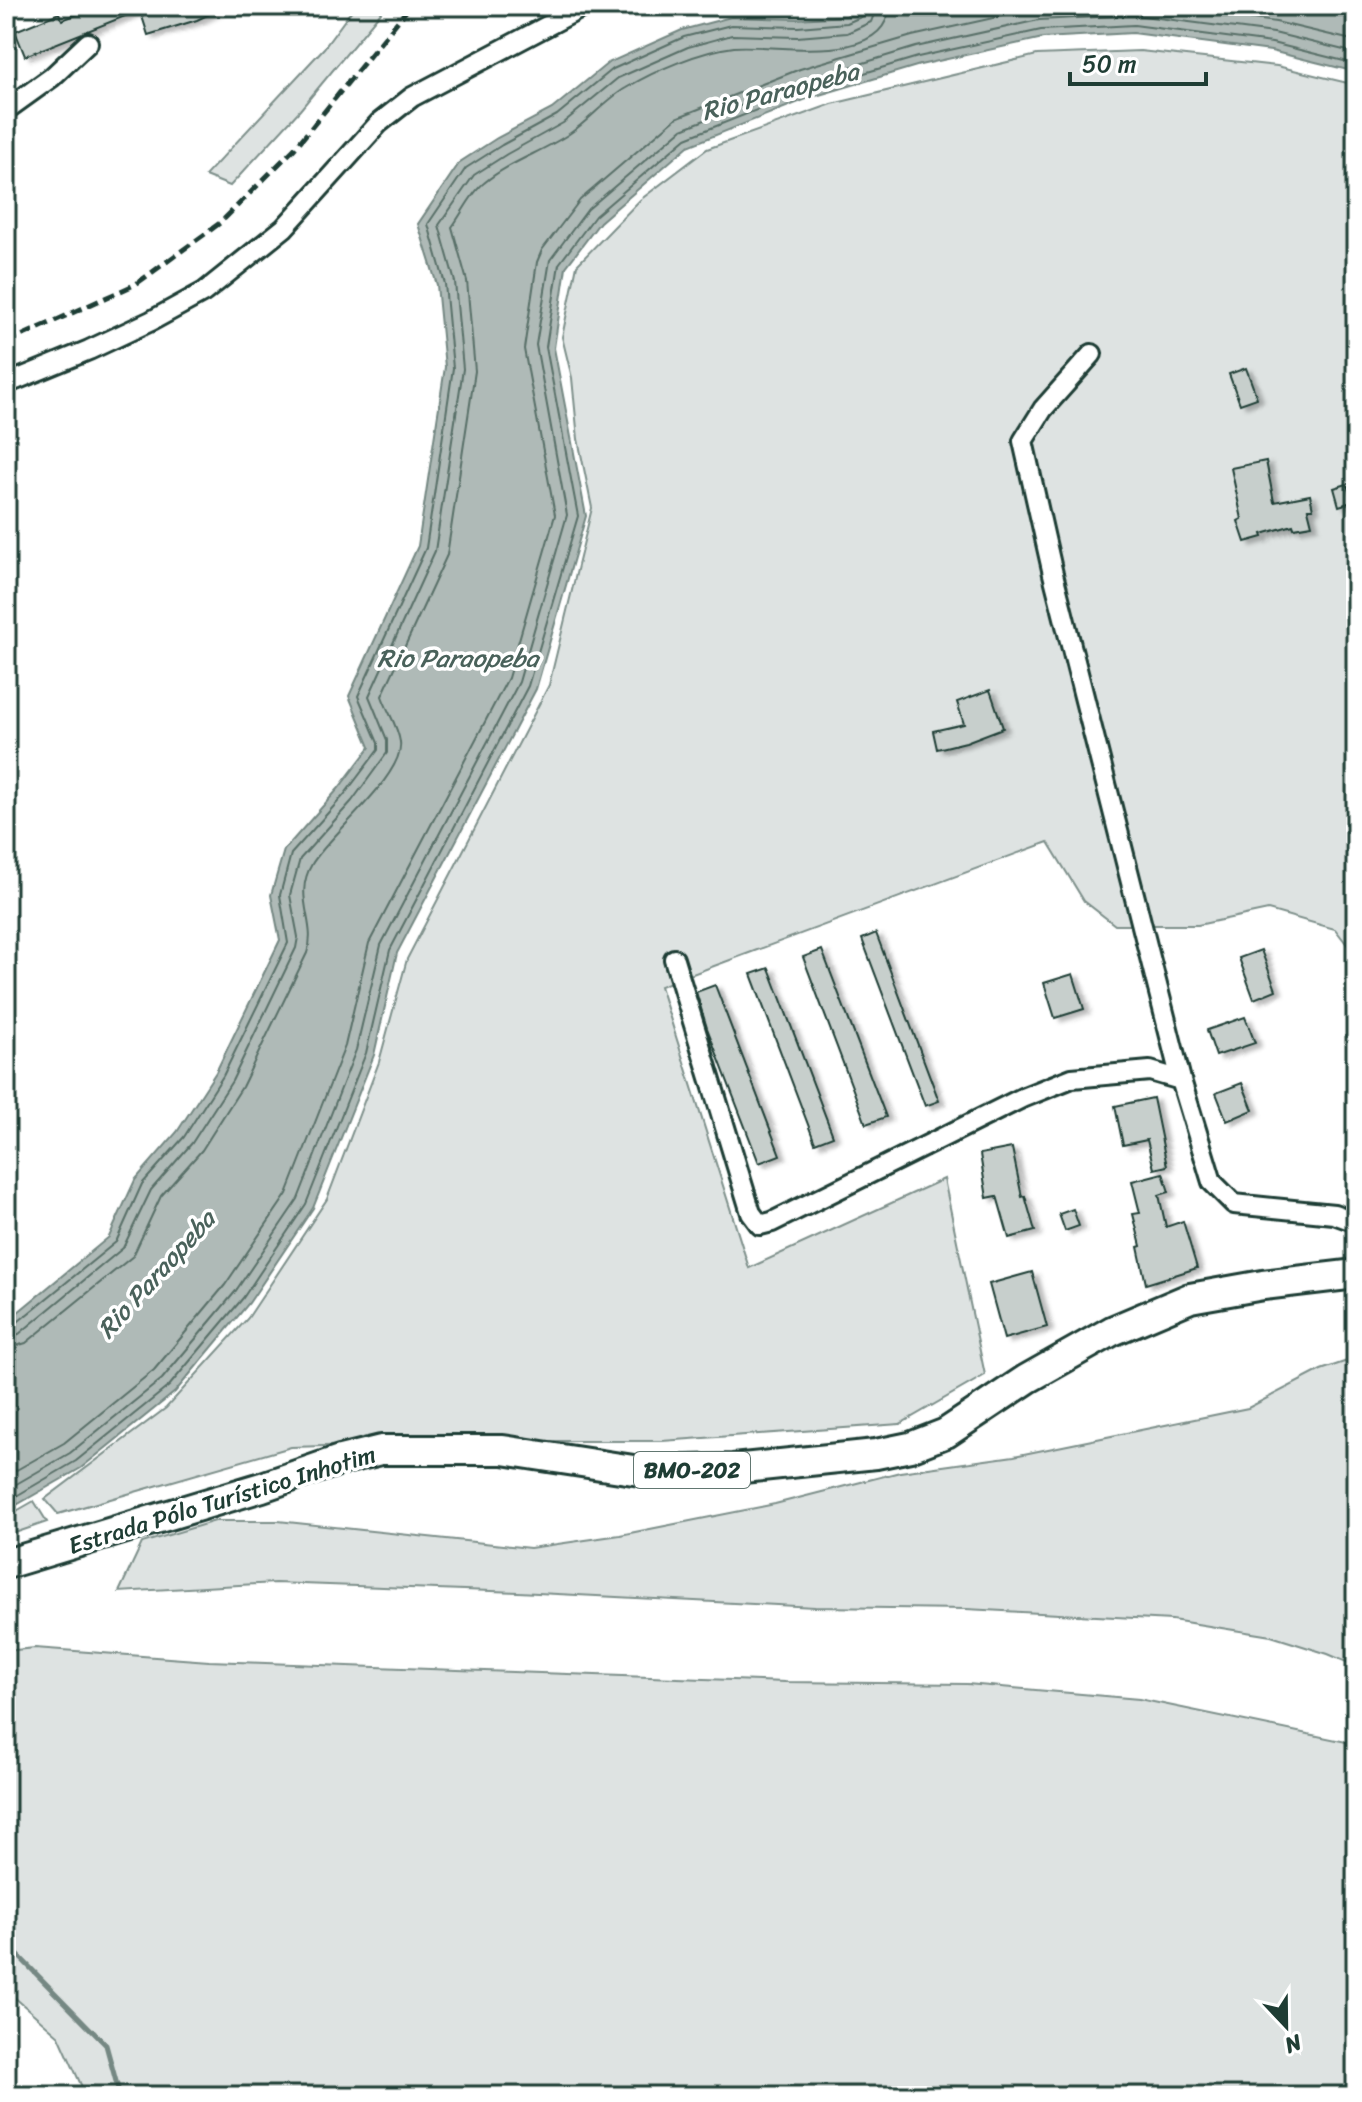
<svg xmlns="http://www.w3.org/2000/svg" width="1362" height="2102" font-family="Sriracha,sans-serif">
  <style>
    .green { fill: #dee3e2; stroke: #7e908b; stroke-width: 2 }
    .water { fill: #afbab7; stroke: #758883; stroke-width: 2 }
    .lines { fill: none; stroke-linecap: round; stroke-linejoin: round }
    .shore { stroke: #596f68; stroke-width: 2 }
    .stream { stroke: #758883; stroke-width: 5 }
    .building { fill: #c7cfcc; stroke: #1f3d34; stroke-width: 2; filter: url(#shadow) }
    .minor-casing { stroke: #1f3d34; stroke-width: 24 }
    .primary-casing { stroke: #1f3d34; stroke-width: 34 }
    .minor { stroke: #fff; stroke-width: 18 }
    .primary { stroke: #fff; stroke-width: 28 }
    .rail { stroke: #1f3d34; stroke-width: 5; stroke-dasharray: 12 6; stroke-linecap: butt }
    .labels { text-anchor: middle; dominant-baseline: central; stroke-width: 7; stroke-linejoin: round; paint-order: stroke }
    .shield { fill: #fff; stroke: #627771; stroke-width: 2 }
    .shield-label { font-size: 22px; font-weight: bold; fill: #1f3d34 }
    .street-label { font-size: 24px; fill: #1f3d34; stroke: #fff }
    .water-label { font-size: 26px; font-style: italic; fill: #4a625b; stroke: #fff }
  </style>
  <defs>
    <filter id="shadow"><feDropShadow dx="6" dy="3.5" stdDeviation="2" flood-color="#0004"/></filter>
  </defs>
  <rect width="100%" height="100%" fill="#fff"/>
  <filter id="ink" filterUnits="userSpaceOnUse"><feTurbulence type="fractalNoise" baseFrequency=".0125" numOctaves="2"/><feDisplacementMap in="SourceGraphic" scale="16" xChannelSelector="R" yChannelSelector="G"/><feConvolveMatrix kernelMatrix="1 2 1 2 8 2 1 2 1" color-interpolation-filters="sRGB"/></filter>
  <g filter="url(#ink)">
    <path class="green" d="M355 6H386L300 110 230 186 205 176 324 48Z
      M1140 51 1277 66 1356 85V956L1335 929 1268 910 1198 925H1115L1084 901 1048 842 660 986 749 1268 944 1179 985 1375 900 1424 662 1441H495L291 1447 58 1514 45 1499 166 1408 248 1318 327 1199 379 1062 407 959 549 685 592 508 578 439 572 378 562 337 577 265 640 200 707 149 832 104 1037 55Z
      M1356 1358V1666L1328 1654 1271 1636 1172 1620 966 1609 815 1607 518 1592 275 1583 119 1592 142 1543 215 1521H278L530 1548 620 1535 775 1504 900 1472 1014 1456 1248 1408 1321 1370Z
      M34 1501 47 1522 6 1536V1517Z
      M35 1648 209 1661 785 1682 967 1684 1139 1699 1356 1744V2096H86L59 2036 6 1990V1651Z"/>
    <path class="water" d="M866 6H1356V72L1271 51 1133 33 1043 38 920 65 809 98 688 146 600 222 566 267 554 348 586 516 536 689 397 953 374 1055 313 1208 249 1303 175 1392 81 1468 6 1511V1322L109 1237 135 1180 177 1132 216 1072 280 940 271 895 284 850 338 789 370 747 349 696 418 546 445 367 437 285 418 224 460 162 497 138 552 109 608 63 682 30 731 17 797 19 846 16Z"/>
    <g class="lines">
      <path class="shore" d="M1157 6 1276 22 1356 41
        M6 1327 14 1325 116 1242 142 1184 184 1137 223 1076 288 943 280 895 291 854 344 795 378 750V743L358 696 426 548 453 368 445 284 428 224 466 168 502 145 557 115 613 69 684 37 731 25 798 27 847 23 863 16 867 6
        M6 1337 19 1334 123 1248 151 1190 192 1143 232 1081 296 948 298 937 290 895 300 859 352 801 387 753V740L369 696 435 551 463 369 455 282 439 225 474 175 507 154 563 123 618 78 688 47 732 35 797 37 847 33 871 22 877 6
        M6 1349 26 1343 133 1256 161 1196 202 1150 242 1087 307 953C318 924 292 897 312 864 329 835 405 775 400 742 398 726 387 711 382 696L447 555 475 371 467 281 452 227C462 214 471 193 484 183 509 162 542 152 569 134 589 121 605 100 626 88 654 71 700 51 734 47 772 43 887 68 889 6
        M6 1476 64 1443 154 1370 225 1285 287 1194 345 1046 369 943 508 678 555 515 524 349 537 262 542 250 580 200 676 118 800 69 912 36 1038 8 1074 6
        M6 1490 70 1453 162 1379 235 1292 298 1199 356 1050 381 945 519 682 567 515 536 345 550 260 588 209 682 129 804 81 916 47 1039 20 1135 15 1274 33 1356 53
        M6 1502 76 1461 169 1386 243 1298 306 1204 366 1053 390 950 528 686 578 516 546 347 559 264 595 216 686 138 807 90 918 57 1041 30 1134 25 1272 43 1356 64"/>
      <path class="stream" d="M6 1943 106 2045 120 2096"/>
    </g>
    <path class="building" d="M100 6 146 8 226 6 197 20 148 35 140 10 25 56 15 31 59 13 62 20Z
      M1246 368 1257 398 1240 404 1229 374Z
      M1266 461 1274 502 1310 495 1313 509H1308L1312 525 1294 528 1293 525 1262 534 1263 537 1245 542 1238 521 1242 519 1231 468Z
      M1347 484 1352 502 1339 506 1334 488Z
      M990 690 1003 728 966 742 937 749 933 731 964 724 957 702Z
      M876 933 939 1101 925 1106 862 939Z
      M822 950 886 1117 866 1124 803 957Z
      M1261 950 1276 990 1254 999 1239 958Z
      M769 968 833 1136 815 1143 751 974Z
      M1073 974 1084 1009 1055 1018 1044 983Z
      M715 985 780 1155 759 1163 707 1028 696 992Z
      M1245 1017 1255 1043 1216 1056 1207 1030Z
      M1242 1083 1253 1110 1227 1121 1216 1093Z
      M1153 1098 1167 1166 1154 1169 1147 1140 1123 1145 1115 1106Z
      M1012 1148 1022 1197 1025 1196 1035 1231 1009 1238 997 1196 987 1198 980 1154Z
      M1163 1173 1169 1192 1159 1195 1166 1227 1183 1221 1197 1268 1146 1284 1138 1247 1141 1246 1133 1214 1140 1213 1132 1181Z
      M1073 1209 1079 1226 1065 1231 1059 1214Z
      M1032 1272 1047 1327 1004 1339 989 1284Z"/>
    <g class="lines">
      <defs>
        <path id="minor" d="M6 110 52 77 88 43
          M1092 354 1043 409 1023 441 1053 574 1181 1080 1212 1182 1234 1204 1334 1214 1356 1222
          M6 384 89 350 151 321 204 292 284 228 379 123 412 97 585 6
          M674 959 751 1213 760 1225 772 1222 1022 1098 1072 1078 1150 1071 1181 1080"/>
        <path id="primary" d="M6 1564 262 1487 340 1460 381 1450H503L640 1471 733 1469 876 1454 910 1447 946 1433 1027 1379 1112 1331 1190 1298 1263 1285 1356 1274"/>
      </defs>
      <use href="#minor" class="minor-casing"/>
      <use href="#primary" class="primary-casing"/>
      <use href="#minor" class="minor"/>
      <use href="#primary" class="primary"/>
      <path class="rail" d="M6 343 136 284 220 223 294 149 410 6"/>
    </g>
  </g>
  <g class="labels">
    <rect class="shield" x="634" y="1452" width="116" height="36" rx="6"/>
    <g class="shield-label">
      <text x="692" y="1470">BMO-202</text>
    </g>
    <g class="street-label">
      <text transform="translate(222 1500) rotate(-17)">Estrada Pólo Turístico Inhotim</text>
    </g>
    <g class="water-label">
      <text transform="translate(780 91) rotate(-15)">Rio Paraopeba</text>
      <text x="458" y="658">Rio Paraopeba</text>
      <text transform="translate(156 1274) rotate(-48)">Rio Paraopeba</text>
    </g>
  </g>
  <rect width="1362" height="2102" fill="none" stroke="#fff" stroke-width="32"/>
  <rect x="16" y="16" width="1330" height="2070" fill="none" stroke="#1f3d34" stroke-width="3" filter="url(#ink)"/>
  <g transform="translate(1286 2026) rotate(158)" stroke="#ffffff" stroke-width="6" paint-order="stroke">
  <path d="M0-6L14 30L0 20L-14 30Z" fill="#1f3d34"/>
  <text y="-12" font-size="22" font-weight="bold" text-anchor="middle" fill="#1f3d34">N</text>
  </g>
  <path d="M1070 72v12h136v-12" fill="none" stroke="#1f3d34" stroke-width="4"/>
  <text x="1082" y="72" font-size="24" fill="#1f3d34" stroke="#ffffff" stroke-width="6" paint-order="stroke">50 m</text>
</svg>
